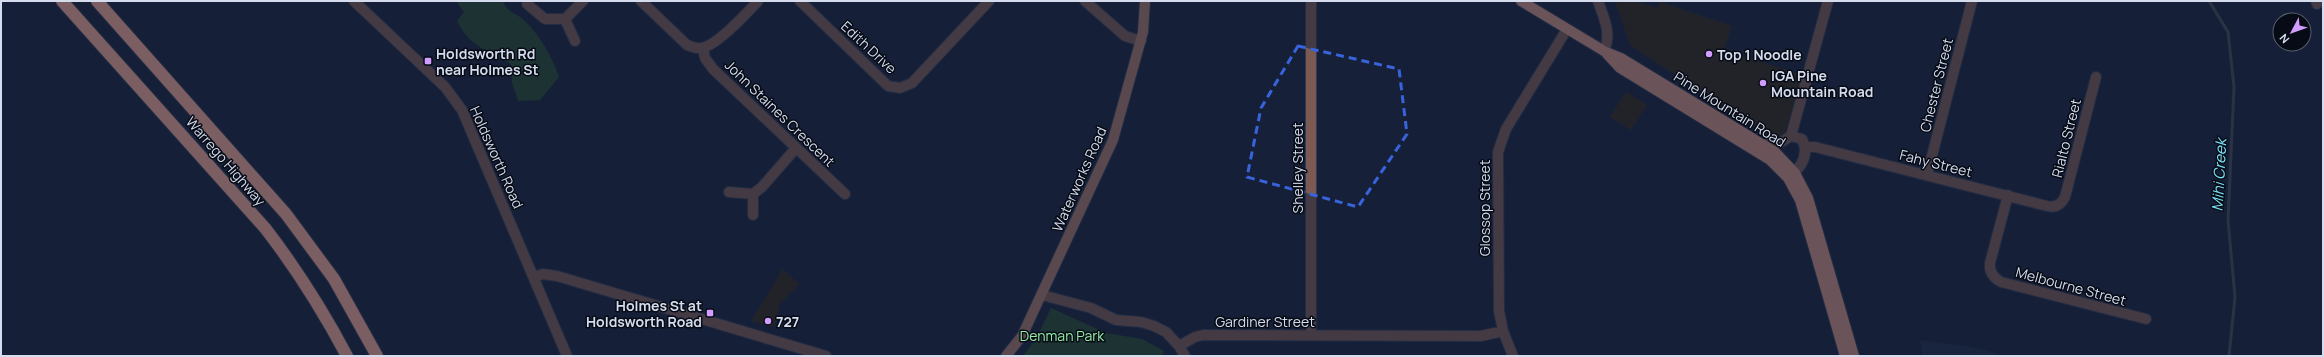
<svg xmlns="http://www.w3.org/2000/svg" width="2324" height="357" font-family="Manrope,sans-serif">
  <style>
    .commercial { fill: #312718 }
    .built { fill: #1d2948 }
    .green { fill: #27492e }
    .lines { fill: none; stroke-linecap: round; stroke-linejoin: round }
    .stream { stroke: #424b52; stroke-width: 3 }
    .minor-casing { stroke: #313a52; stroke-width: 12 }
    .tertiary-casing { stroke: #313a52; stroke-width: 12 }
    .secondary-casing { stroke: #313a52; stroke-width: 12 }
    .primary-casing { stroke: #313a52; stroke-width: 12 }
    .motorway-casing { stroke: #313a52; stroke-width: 14 }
    .minor { stroke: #7a5a52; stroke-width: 10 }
    .tertiary { stroke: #7a5a52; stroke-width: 10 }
    .secondary { stroke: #ac7a6c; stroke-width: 10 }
    .primary { stroke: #d39281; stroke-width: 10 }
    .motorway { stroke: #f6a893; stroke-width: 12 }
    .marked { fill: none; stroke: #3863db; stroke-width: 3; stroke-dasharray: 8 5; stroke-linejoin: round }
    .poi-dot { fill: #d19dfe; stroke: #070b15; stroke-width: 1.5 }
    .labels { text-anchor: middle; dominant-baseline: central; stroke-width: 3; stroke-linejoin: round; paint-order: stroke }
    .street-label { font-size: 14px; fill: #d4dced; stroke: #070b15 }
    .poi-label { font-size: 14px; font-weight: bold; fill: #d4dced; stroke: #070b15; text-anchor: start }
    .park-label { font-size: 14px; fill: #95eca7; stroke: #070b15 }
    .water-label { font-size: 15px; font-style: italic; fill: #7ae4f9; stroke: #070b15 }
  </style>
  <rect width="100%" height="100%" fill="#162039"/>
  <path class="commercial" d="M1615 1H1636L1657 8 1660 2 1732 26 1724 50 1802 75 1784 140 1777 142 1630 45Z
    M1626 92 1647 105 1631 130 1610 117Z
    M783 269 799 284 780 304 774 327 751 321Z"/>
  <path class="built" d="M1920 340 1971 347 2007 356H1923Z"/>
  <path class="green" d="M456 1H503C506 12 518 14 525 21 541 37 552 57 559 77L540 100 518 101 512 82 511 64C488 51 470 47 457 21L464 12Z
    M1051 308 1106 333 1142 339 1164 351 1162 356H1023L1037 337Z"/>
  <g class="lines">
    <path class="stream" d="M2209 1 2228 32 2234 87 2228 220 2235 297 2229 356"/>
    <defs>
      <path id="minor" d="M641 1 687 45C692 47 697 49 702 48 717 45 747 13 758 1
        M800 1 888 86 900 88 912 83 989 1
        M1085 1 1125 36 1141 41
        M1598 1C1604 18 1612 34 1604 51
        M2316 1 2317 4
        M527 4 545 19H565
        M575 41 565 19 583 1
        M703 48 705 58 713 69 845 194
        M1791 136 1828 1
        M1764 144 1775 146 1791 136 1802 139C1810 155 1801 168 1788 178
        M1806 147H1815L2047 206C2055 208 2061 205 2065 197L2096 77
        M1927 175 1972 1
        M729 192 753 194V215
        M753 194 762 187 796 148
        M2008 195 1990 263C1989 272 1994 278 2001 282L2146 319
        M534 277 543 274 557 276 826 356
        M1042 295 1091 308 1116 320 1141 322 1154 326 1166 332 1179 346 1195 337 1203 335 1481 336 1503 331
        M1311 335V1
        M1179 346 1185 356
        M1513 356 1503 331 1499 311 1498 152 1506 129 1567 29"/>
      <path id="tertiary" d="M354 1 445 87 462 110 567 356"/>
      <path id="secondary" d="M1006 356 1022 336 1113 140 1143 32 1145 1"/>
      <path id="primary" d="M1521 1 1604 51 1621 58 1775 152 1795 173 1808 198 1854 356
        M1607 54 1620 68 1770 160 1788 178 1800 200 1845 356"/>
      <path id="motorway" d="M62 1 265 228C296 268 323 311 347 356
        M97 1 286 214 334 279 377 356"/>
    </defs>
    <use href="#minor" class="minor-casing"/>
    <use href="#tertiary" class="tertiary-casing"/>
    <use href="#secondary" class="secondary-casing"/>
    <use href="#primary" class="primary-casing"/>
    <use href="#motorway" class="motorway-casing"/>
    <use href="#minor" class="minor"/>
    <use href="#tertiary" class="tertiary"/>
    <use href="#secondary" class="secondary"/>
    <use href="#primary" class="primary"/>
    <use href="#motorway" class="motorway"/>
  </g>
  <path d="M0 0H2324V357H0ZM1298 46 1399 69 1407 134 1358 207 1247 177 1261 108Z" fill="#162039" fill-opacity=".55" fill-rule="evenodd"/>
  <path class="marked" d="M1298 46 1399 69 1407 134 1358 207 1247 177 1261 108Z"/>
  <g class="poi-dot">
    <circle cx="1709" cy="54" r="4"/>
    <rect x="424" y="57" width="8" height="8" rx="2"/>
    <circle cx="1763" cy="83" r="4"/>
    <rect x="706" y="309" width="8" height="8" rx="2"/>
    <circle cx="768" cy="321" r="4"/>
  </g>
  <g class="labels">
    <g class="street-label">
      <text transform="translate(869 47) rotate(43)">Edith Drive</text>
      <text transform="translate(1936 85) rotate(-76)">Chester Street</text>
      <text transform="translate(1730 109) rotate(32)">Pine Mountain Road</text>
      <text transform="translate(780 113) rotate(44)">John Staines Crescent</text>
      <text transform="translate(2066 138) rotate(-76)">Rialto Street</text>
      <text transform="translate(497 157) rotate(66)">Holdsworth Road</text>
      <text transform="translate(226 161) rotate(49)">Warrego Highway</text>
      <text transform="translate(1936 163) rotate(14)">Fahy Street</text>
      <text transform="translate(1297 168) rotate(-90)">Shelley Street</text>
      <text transform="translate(1079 179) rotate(-66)">Waterworks Road</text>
      <text transform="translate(1484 208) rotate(-90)">Glossop Street</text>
      <text transform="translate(2071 286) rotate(15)">Melbourne Street</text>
      <text x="1265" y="321">Gardiner Street</text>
    </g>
    <g class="poi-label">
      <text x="436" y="53">Holdsworth Rd<tspan x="436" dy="16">near Holmes St</tspan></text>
      <text x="1717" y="54">Top 1 Noodle</text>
      <text x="1771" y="75">IGA Pine<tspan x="1771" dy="16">Mountain Road</tspan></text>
      <text x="702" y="305" text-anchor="end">Holmes St at<tspan x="702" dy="16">Holdsworth Road</tspan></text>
      <text x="776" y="321">727</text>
    </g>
    <g class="park-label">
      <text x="1062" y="335">Denman Park</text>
    </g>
    <g class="water-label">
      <text transform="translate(2219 175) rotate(-87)">Mihi Creek</text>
    </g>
  </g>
  <rect width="2324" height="357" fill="none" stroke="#d4dced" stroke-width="4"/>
  <g transform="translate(2292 32) rotate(229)"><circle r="19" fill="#070b15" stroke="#595f6b"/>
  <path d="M0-3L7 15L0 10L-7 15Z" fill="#d19dfe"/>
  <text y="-6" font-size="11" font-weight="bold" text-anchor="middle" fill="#d4dced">N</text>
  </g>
</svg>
